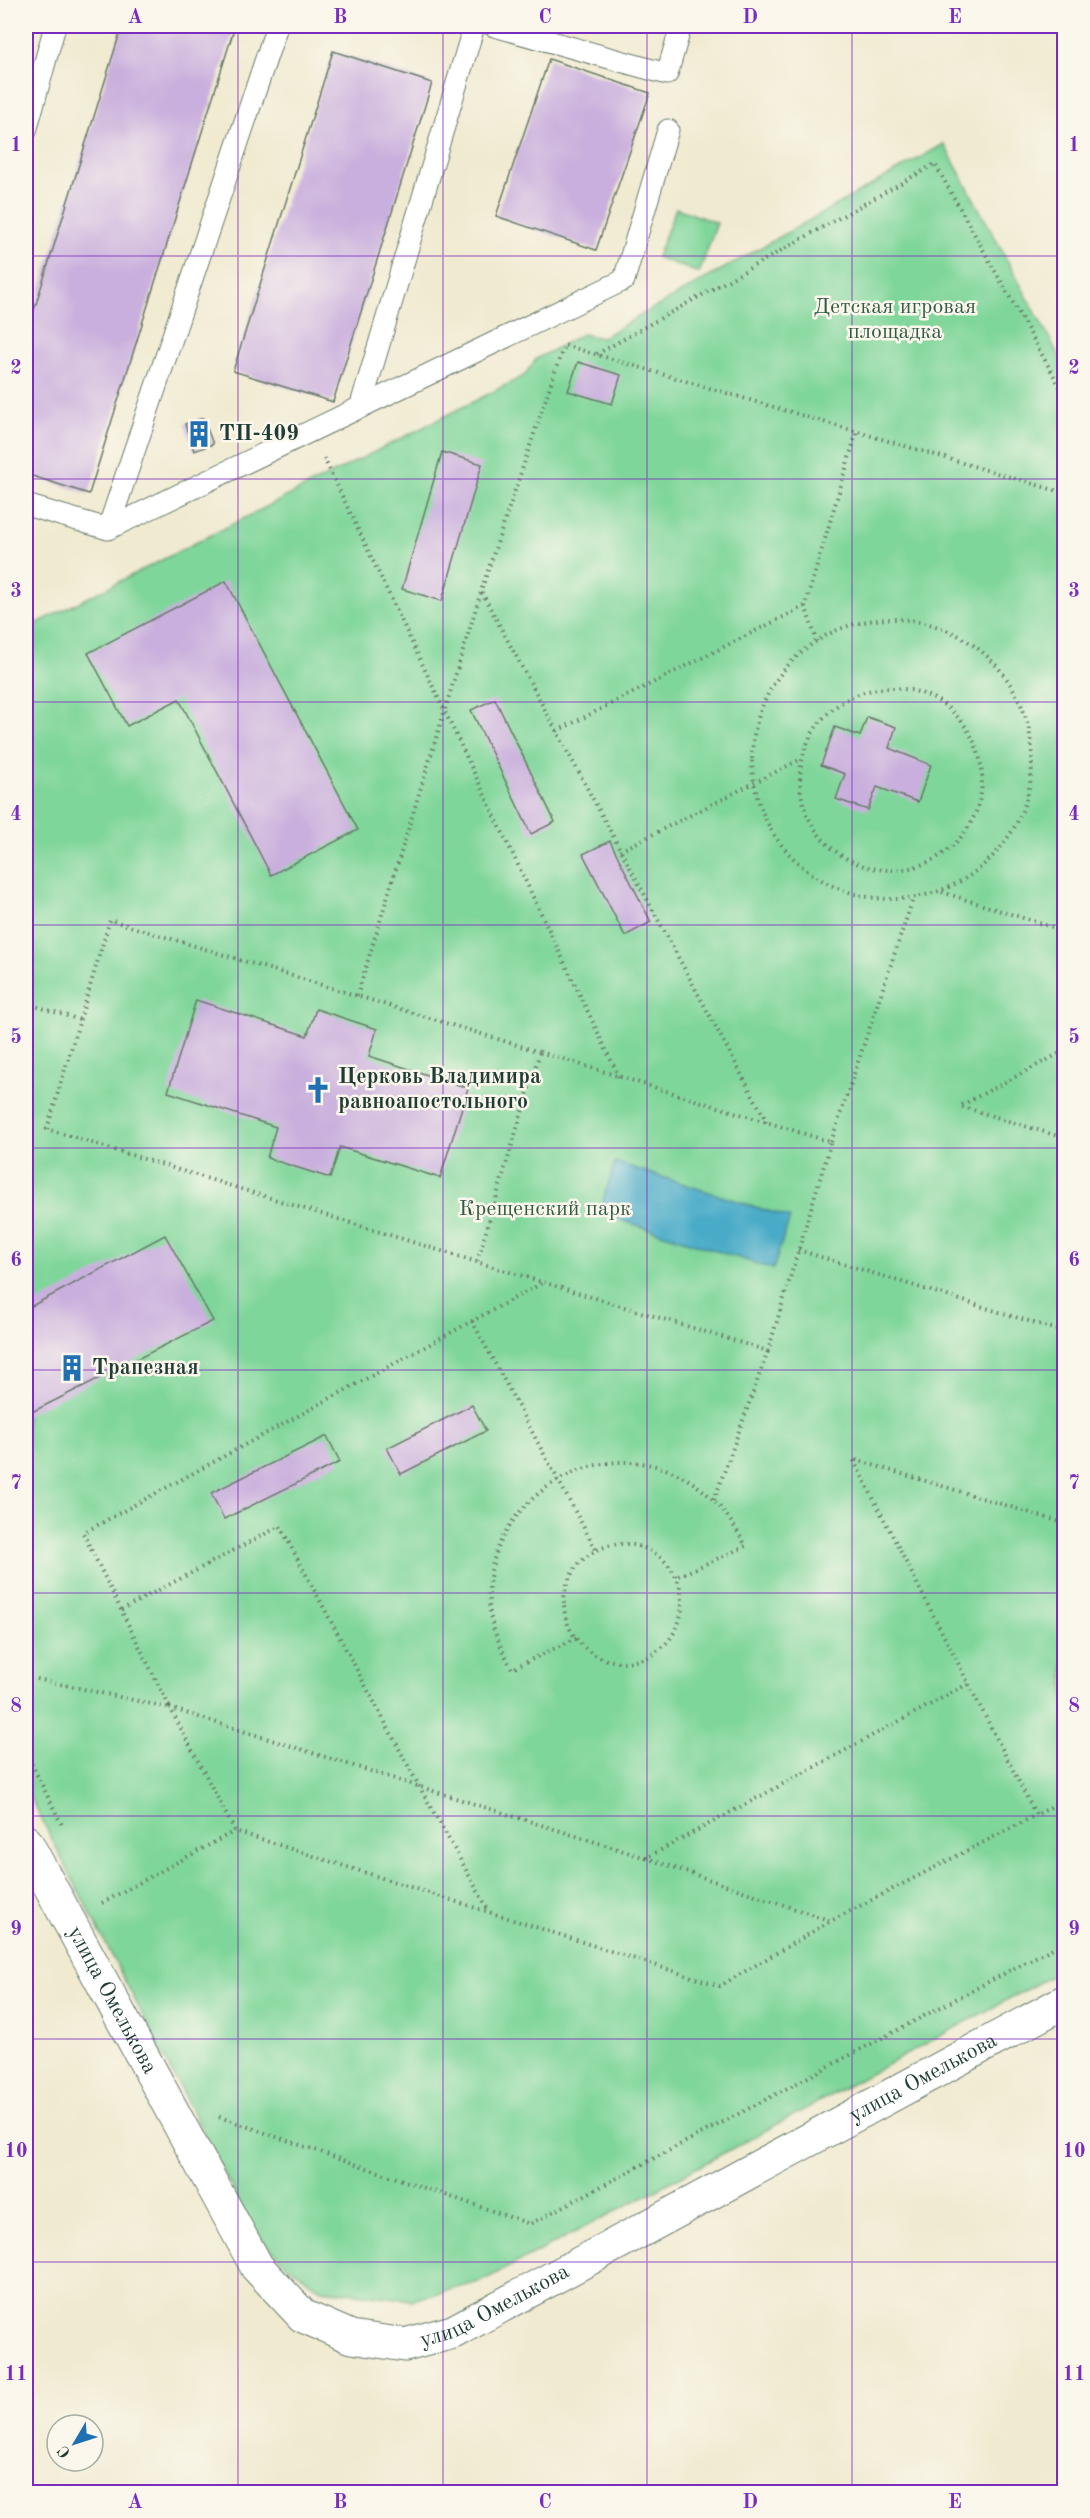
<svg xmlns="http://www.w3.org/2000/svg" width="1090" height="2518" font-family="'Old Standard TT',serif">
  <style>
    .green { fill: #7fd69a; stroke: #4f8a67; stroke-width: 1.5 }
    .water { fill: #49abc8; stroke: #34747e; stroke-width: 1.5 }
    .building { fill: #c9afdd }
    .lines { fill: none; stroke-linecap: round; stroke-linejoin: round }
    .lane-casing { stroke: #687a6b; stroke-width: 23 }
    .secondary-casing { stroke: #687a6b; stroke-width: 35 }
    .path { stroke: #687a6b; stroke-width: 4; stroke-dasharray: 1.5 4.5; stroke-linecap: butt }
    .lane { stroke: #fff; stroke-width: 21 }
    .secondary { stroke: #fff; stroke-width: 33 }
    .grid { fill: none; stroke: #7b2cbf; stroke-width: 1.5; stroke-opacity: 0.55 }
    .labels { text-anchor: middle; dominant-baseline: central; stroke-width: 5; stroke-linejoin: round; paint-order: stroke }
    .park-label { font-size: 22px; fill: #325c48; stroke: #fbf7ec }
    .poi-label { font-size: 22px; font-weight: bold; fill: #1f3d34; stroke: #fbf7ec; text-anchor: start }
    .street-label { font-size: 22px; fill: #1f3d34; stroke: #fbf7ec }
    .neatline { fill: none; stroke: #7b2cbf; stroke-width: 2 }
    .grid-label { font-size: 20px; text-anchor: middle; font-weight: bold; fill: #7b2cbf }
  </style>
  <rect width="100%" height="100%" fill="#fbf7ec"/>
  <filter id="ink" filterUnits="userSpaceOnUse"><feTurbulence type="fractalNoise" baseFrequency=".0167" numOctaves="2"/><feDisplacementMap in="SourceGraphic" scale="12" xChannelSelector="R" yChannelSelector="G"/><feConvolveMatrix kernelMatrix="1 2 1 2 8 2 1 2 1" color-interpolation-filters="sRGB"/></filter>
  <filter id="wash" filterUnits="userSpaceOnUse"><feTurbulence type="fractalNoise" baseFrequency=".008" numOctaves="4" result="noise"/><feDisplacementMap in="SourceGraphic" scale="24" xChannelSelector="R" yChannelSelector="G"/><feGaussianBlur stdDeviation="1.35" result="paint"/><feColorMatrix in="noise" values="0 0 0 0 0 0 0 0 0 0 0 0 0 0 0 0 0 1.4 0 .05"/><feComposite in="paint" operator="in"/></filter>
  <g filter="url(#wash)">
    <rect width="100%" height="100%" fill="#f0ead0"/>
    <path class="green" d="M944 144 1064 365V1969L648 2194 482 2281 412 2300 321 2289 286 2264 255 2233 26 1789V629L524 376 536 359 582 334 601 338Z
      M676 208 717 223 699 273 657 257Z"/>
    <path class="water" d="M615 1162 790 1218 773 1269 599 1213Z"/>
    <g id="blocks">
      <path class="building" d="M122 26H235L89 494 26 474V336Z
        M333 51 432 83 333 402 233 371Z
        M549 59 650 93 596 250 496 216Z
        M578 362 621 375 612 404 568 391Z
        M203 418 213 444 194 451 185 424Z
        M442 452 482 464 442 601 402 589Z
        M226 581 358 830 271 875 179 699 127 726 88 653Z
        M495 699 555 822 531 834 471 710Z
        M867 717 896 727 889 748 931 765 918 802 877 787 868 810 836 799 845 774 821 765 835 727 860 736Z
        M610 841 651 922 625 936 583 854Z
        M196 1000 307 1036 316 1009 377 1029 369 1056 468 1088 440 1178 340 1147 330 1178 267 1158 276 1127 168 1092Z
        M165 1235 213 1321 26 1415V1309Z
        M472 1405 486 1431 401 1474 387 1448Z
        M327 1436 340 1462 224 1519 211 1493Z"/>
    </g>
  </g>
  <g filter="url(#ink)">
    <use href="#blocks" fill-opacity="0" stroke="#687a6b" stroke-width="1.5"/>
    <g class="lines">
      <defs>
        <path id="lane" d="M494 26 667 74 681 26
          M26 131 55 26
          M360 408 474 26
          M26 505 108 529 624 280 668 130
          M108 529 277 26"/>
        <g id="secondary">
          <path id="s1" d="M26 1842 257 2267 303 2316 351 2337 405 2345 453 2332 1064 2002"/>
        </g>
      </defs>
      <use href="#lane" class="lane-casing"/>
      <use href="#secondary" class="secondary-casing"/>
      <path class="path" d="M597 354 935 164 1064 394
        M324 458 619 1077
        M805 606 817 641
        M752 759a140 140 0 1 1 280 0a140 140 0 1 1-280 0Z
        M800 779a91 91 0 1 1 182 0a91 91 0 1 1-182 0Z
        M557 731 805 606 857 431
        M620 851 801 759
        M942 892 1064 931
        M357 996 481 592
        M26 1003 80 1020
        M1064 1051 960 1106 1064 1138
        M540 1052 831 1142 768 1351 477 1262Z
        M767 1122 481 591 564 345 1064 493
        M831 1142 913 899
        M798 1250 1064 1332
        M477 1262 47 1129 110 920 540 1052
        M472 1321 596 1550
        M714 1500 768 1351
        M1064 1523 853 1459 1036 1815 1064 1800
        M564 1603a59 59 0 1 1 118 0a59 59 0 1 1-118 0Z
        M121 1610 83 1533 544 1282
        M576 1638 512 1669C504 1653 495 1637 491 1619 470 1508 599 1420 693 1483 717 1499 732 1521 746 1546L676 1577
        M37 1679 170 1708 121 1610 280 1526 419 1786 489 1911
        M968 1684 646 1858 831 1921 1036 1815
        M26 1753 62 1825
        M646 1858 170 1708 235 1831 720 1986 831 1921
        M102 1903 235 1831
        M219 2117 530 2224 1064 1942"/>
      <use href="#lane" class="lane"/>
      <use href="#secondary" class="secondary"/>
    </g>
  </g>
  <path class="grid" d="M238 26V2492M443 26V2492M647 26V2492M852 26V2492M26 256H1064M26 479H1064M26 702H1064M26 925H1064M26 1148H1064M26 1370H1064M26 1593H1064M26 1816H1064M26 2039H1064M26 2262H1064"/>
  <defs>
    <symbol id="building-bare" viewBox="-9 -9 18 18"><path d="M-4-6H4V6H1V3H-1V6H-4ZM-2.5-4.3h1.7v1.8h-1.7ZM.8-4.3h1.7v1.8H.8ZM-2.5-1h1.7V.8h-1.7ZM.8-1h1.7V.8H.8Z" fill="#1f6fb2" stroke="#fbf7ec" stroke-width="2.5" paint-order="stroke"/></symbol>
    <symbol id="church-bare" viewBox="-9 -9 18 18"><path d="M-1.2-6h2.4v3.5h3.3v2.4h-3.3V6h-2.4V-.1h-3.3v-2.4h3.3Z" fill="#1f6fb2" stroke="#fbf7ec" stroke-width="2.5" paint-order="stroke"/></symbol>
  </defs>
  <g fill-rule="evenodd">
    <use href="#building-bare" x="180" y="415" width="38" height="38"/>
    <use href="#church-bare" x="299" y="1071" width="38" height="38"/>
    <use href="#building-bare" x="53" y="1349" width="38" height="38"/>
  </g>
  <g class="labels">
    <g class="park-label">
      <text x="895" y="307">Детская игровая<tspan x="895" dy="25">площадка</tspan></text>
      <text x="545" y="1209">Крещенский парк</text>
    </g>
    <g class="poi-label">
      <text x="219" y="434">ТП-409</text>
      <text x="338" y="1077">Церковь Владимира<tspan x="338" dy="25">равноапостольного</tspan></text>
      <text x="92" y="1368">Трапезная</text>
    </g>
    <g class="street-label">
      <text stroke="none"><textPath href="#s1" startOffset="180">улица Омелькова</textPath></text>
      <text stroke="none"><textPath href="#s1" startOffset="1242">улица Омелькова</textPath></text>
      <text stroke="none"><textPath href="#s1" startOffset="756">улица Омелькова</textPath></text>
    </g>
  </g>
  <rect width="1090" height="2518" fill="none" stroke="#fbf7ec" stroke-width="66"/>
  <g transform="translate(75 2443) rotate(231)"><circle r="28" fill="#fbf7ec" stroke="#a3ada2" stroke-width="1.5"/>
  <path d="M0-4.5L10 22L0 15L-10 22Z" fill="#1f6fb2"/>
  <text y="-9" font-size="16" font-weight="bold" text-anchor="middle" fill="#1f3d34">С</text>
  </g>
  <rect x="33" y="33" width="1024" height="2452" class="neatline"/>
  <g class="grid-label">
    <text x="135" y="23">A</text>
    <text x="340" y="23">B</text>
    <text x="545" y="23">C</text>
    <text x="750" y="23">D</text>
    <text x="955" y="23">E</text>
    <text x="16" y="151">1</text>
    <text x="1074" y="151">1</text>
    <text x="16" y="374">2</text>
    <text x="1074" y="374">2</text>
    <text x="16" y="597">3</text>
    <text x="1074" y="597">3</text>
    <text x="16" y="820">4</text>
    <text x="1074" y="820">4</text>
    <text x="16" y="1043">5</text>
    <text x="1074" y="1043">5</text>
    <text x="16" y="1266">6</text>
    <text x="1074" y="1266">6</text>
    <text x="16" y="1489">7</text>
    <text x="1074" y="1489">7</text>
    <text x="16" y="1712">8</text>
    <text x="1074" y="1712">8</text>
    <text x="16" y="1935">9</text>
    <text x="1074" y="1935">9</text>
    <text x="16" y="2157">10</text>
    <text x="1074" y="2157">10</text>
    <text x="16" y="2380">11</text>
    <text x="1074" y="2380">11</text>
    <text x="135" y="2508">A</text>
    <text x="340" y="2508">B</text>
    <text x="545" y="2508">C</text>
    <text x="750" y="2508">D</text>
    <text x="955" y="2508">E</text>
  </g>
</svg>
